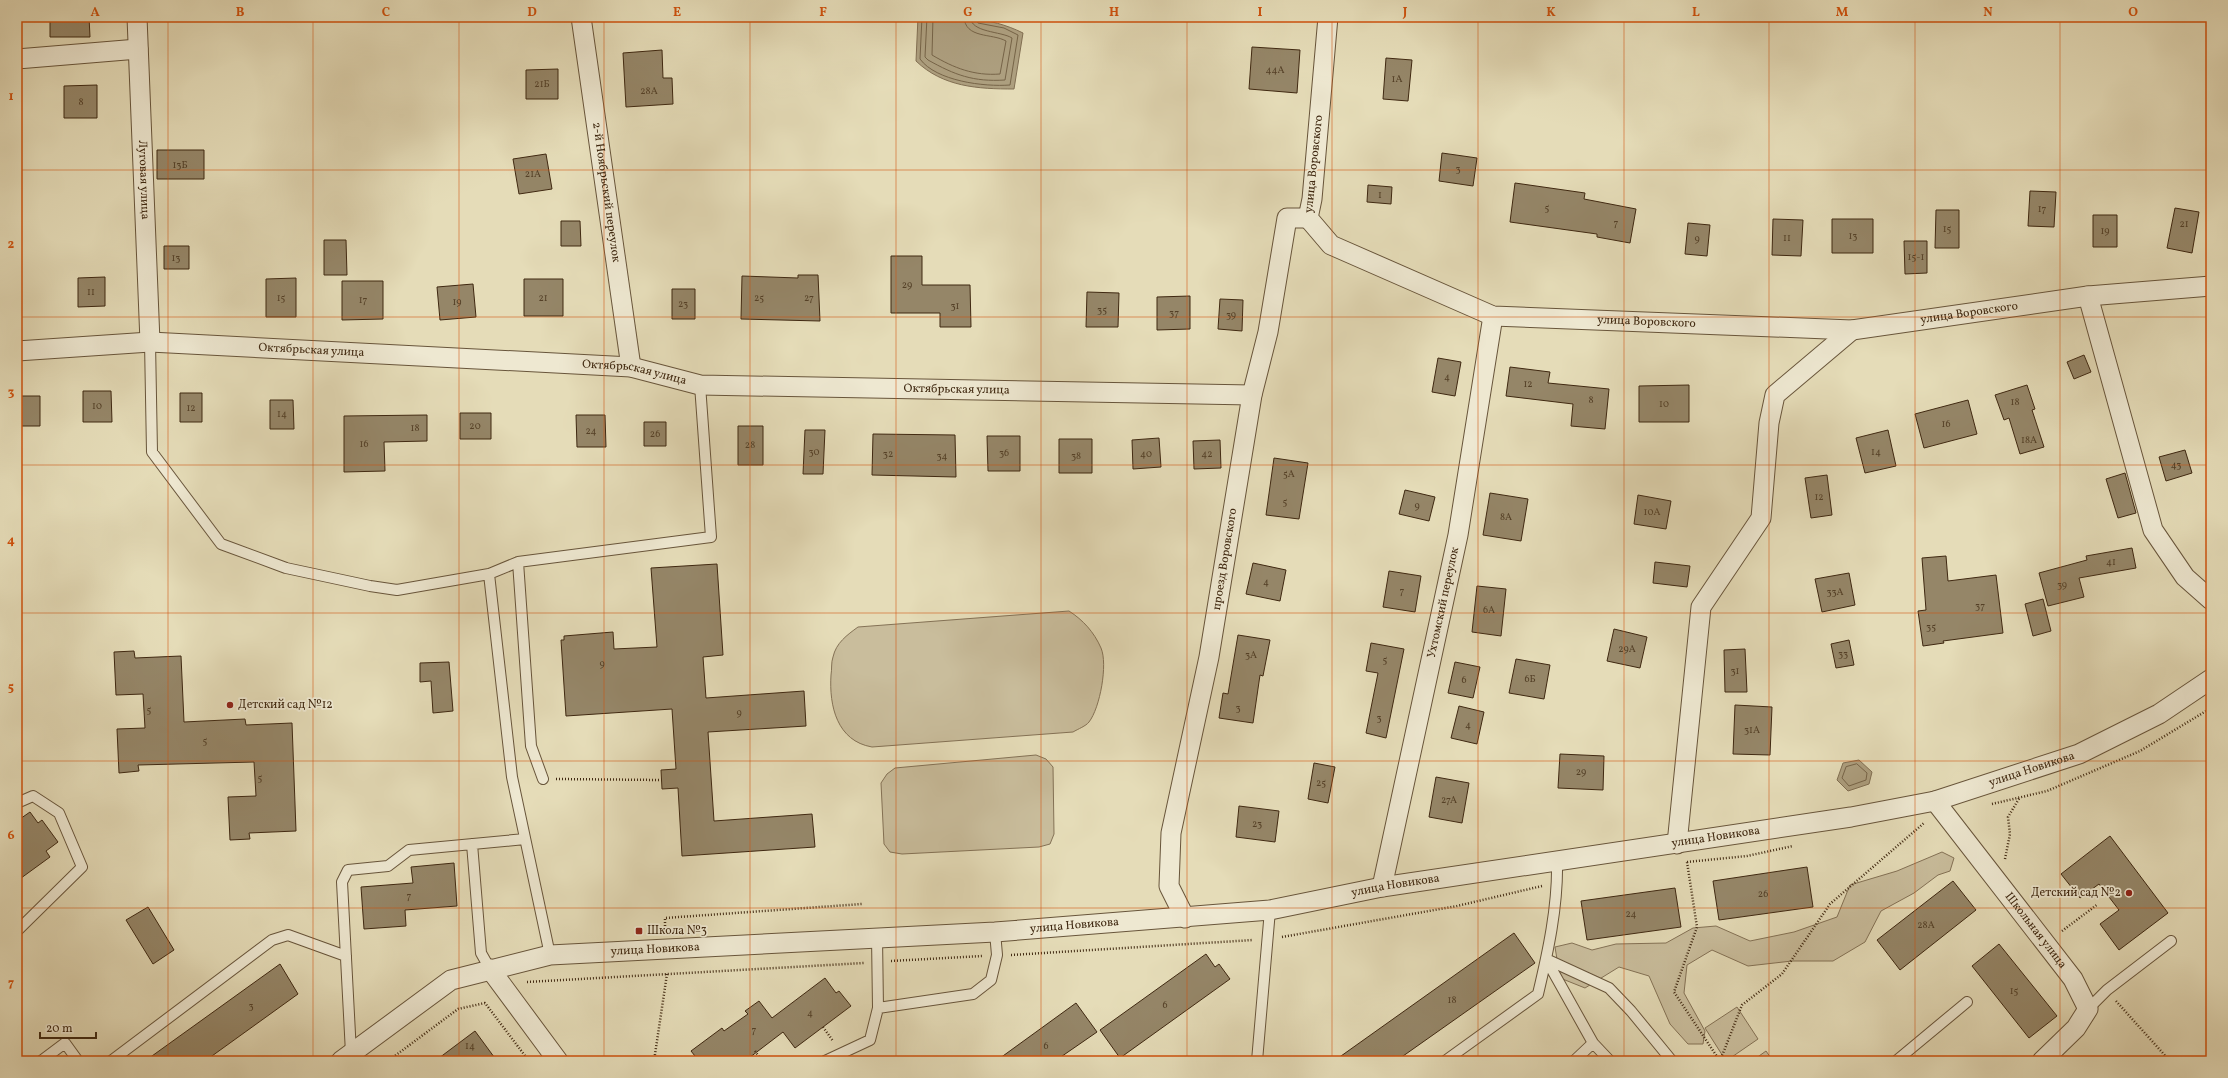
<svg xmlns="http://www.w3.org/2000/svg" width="2228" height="1078" font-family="Vollkorn,serif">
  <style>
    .green { fill: #c9bd9c; stroke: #847256 }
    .water { fill: #ad9f7f; stroke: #816f53 }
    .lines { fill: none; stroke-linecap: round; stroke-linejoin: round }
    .shore { stroke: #766448; stroke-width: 1 }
    .building { fill: #958668; stroke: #3f2811 }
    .service-casing { stroke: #68553b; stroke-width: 12 }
    .minor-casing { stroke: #68553b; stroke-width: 21 }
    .path { stroke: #3f2811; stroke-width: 2.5; stroke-dasharray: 1 2; stroke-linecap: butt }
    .service { stroke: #eee8d1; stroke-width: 10 }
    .minor { stroke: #eee8d1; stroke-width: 19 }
    .grid { fill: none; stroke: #cf520d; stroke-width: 1; stroke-opacity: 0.55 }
    .poi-dot { fill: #8f2418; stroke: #eee8d1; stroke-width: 1.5 }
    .labels { text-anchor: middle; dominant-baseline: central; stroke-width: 3.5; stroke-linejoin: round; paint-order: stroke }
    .number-label { font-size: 10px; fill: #544027 }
    .street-label { font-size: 12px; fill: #3f2811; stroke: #eee8d1 }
    .poi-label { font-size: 12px; fill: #3f2811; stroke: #eee8d1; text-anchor: start }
    .neatline { fill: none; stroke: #cf520d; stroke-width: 1.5 }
    .grid-label { font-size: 13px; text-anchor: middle; font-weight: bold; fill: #cf520d }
  </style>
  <rect width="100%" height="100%" fill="#e5dcb8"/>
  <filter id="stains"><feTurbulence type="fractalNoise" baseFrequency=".005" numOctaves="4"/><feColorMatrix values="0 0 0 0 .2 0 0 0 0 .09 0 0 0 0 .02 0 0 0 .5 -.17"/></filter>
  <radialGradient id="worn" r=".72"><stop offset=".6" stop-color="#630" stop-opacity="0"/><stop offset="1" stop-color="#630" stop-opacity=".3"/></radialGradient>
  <path class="green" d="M1069 611C1083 620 1094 632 1101 648 1108 664 1100 708 1089 722 1086 726 1078 729 1073 732L872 747C837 741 829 706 831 675 832 670 831 662 833 657 836 643 847 635 858 627Z
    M1036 755 1046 759 1053 767 1054 834 1050 844 1039 847 902 854 890 852 884 844 881 783 887 774 895 768Z
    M1942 852 1954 858 1950 871 1938 875 1914 893 1881 911 1865 942 1833 961H1792L1748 966 1712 950 1687 965 1684 993 1705 1031 1703 1044H1688L1670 1024 1649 976 1619 967 1585 988 1560 978 1555 947 1572 943 1592 950 1616 944 1666 943 1693 928 1716 926 1750 941 1794 932 1837 917 1850 885 1897 871Z
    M1737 1007 1758 1039 1726 1061 1705 1028Z
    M1766 1051 1773 1061H1752Z"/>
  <path class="water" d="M918 17C955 17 989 16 1023 33L1014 89C978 89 943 87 916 61Z
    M1859 760 1872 772 1869 784 1848 791 1837 780 1843 763Z"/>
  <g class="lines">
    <path class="shore" d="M922 17 920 59C936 81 984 87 1010 85L1018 35 1004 28 978 23 975 17
      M927 17 925 57 928 60C955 75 973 82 1005 80L1012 38C1001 31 971 33 970 17
      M933 17 932 55C954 68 974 76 1000 74L1006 41C992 33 965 39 964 17
      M1857 764 1867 773 1866 780 1849 786 1842 778 1846 767Z"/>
  </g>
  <path class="building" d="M50 17H89L90 37H50Z
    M1252 47 1300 50 1297 93 1249 89Z
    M662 50 663 78H672L673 104 626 107 623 53Z
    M1386 58 1412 60 1408 101 1383 99Z
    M558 69V99H526V70Z
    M97 85V118H64V86Z
    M157 150H204V179H157Z
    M1442 153 1477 158 1473 186 1439 181Z
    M546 154 552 189 519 194 513 159Z
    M1515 183 1585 193 1584 199 1636 209 1630 243 1597 237V234L1510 222Z
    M1368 185 1392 187 1391 204 1367 202Z
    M2030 191 2056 192 2054 227 2028 226Z
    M2175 208 2199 212 2192 253 2167 248Z
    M1936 210H1959V248H1935Z
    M2093 215H2117V247H2093Z
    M1773 219 1803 220 1801 256 1772 255Z
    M1832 219H1873V253H1832Z
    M561 221H580L581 246H561Z
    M1688 223 1710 225 1707 256 1685 254Z
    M324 240H346L347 275H324Z
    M1904 241H1927V273L1905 274Z
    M164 246H189V269H164Z
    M891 256H922V285H970L971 327H940V313H891Z
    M798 275H818L820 321 741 319 742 276 798 278Z
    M105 277V306L78 307V278Z
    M296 278V317H266V279Z
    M524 279H563V316H524Z
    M342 281H383V319L342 320Z
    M473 284 476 317 440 320 437 287Z
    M672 289H695V319H672Z
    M1087 292 1119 293 1118 327H1086Z
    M1190 296V329L1157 330V297Z
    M1220 299 1243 300 1242 331 1218 329Z
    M2084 355 2091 372 2074 379 2067 362Z
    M1438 358 1461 362 1455 396 1432 392Z
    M1510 367 1550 372 1548 383 1609 389 1605 429 1571 426 1573 404 1506 396Z
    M1689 385V422H1639V386Z
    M2027 385 2035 409 2032 410 2044 447 2020 454 2009 418 2004 420 1995 395Z
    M83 391H111L112 422H83Z
    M180 393H202V422H180Z
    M17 396H40V426H17Z
    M270 400H293L294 429H270Z
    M1968 400 1977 434 1924 448 1915 414Z
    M460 413H491V439H460Z
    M427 415V441L384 442 385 471 344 472V416Z
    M576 415H605L606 447H577Z
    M644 422H666V446H644Z
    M738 426H763V465H738Z
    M805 430H825L823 474H803Z
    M1888 430 1896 466 1865 473 1856 438Z
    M873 434 955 435 956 477 872 475Z
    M987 436H1020V471H988Z
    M1159 438 1161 467 1133 469 1132 440Z
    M1059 439H1092V473H1059Z
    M1220 440 1221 468 1194 469 1193 441Z
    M2185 450 2192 473 2166 481 2159 457Z
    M1274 458 1308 463 1299 519 1266 515Z
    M2125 473 2136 513 2118 518 2106 479Z
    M1827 475 1832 515 1811 518 1805 478Z
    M1405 490 1435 497 1429 521 1399 514Z
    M1490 493 1528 499 1521 541 1483 535Z
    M1638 495 1671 501 1666 529 1634 524Z
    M2132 548 2136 568 2079 578 2084 597 2048 606 2039 573 2087 560 2086 556Z
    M1946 556 1948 581 1996 575 2003 633 1943 641 1944 643 1923 646 1918 611 1926 610 1922 558Z
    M1655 562 1690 566 1687 587 1653 583Z
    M1253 563 1286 570 1280 601 1246 594Z
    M717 564 723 655 703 657 706 698 804 691 806 726 708 732 714 821 812 814 815 847 682 856 678 788 662 789 661 770 676 769 672 709 566 716 561 640H564V636L613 632 614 649 657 647 651 568Z
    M1389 571 1421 576 1415 612 1383 607Z
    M1849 573 1855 605 1822 612 1815 579Z
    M1477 586 1506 589 1501 636 1472 632Z
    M2043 599 2051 631 2033 636 2025 604Z
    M1614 629 1647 637 1640 668 1607 661Z
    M1238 635 1270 640 1263 676 1260 675 1253 723 1219 718 1223 693 1228 694Z
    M1849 640 1854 665 1836 668 1831 644Z
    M1371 643 1404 649 1386 738 1366 733 1378 673 1366 671Z
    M1745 649 1747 692H1725L1724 650Z
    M134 651 135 658 181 656 184 722 245 719 246 725 292 723 296 831 249 833 250 839 230 840 228 797 256 796 254 762 138 765 139 771 119 773 117 729 145 728 143 694 116 695 114 652Z
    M1516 659 1550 665 1544 699 1509 693Z
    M449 662 453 711 433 713 431 681 420 682V663Z
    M1455 662 1480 667 1473 698 1448 693Z
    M1735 705 1772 707 1770 755 1733 754Z
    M1459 706 1484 712 1477 744 1451 738Z
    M1560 754 1604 756 1603 790 1558 788Z
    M1314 763 1335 767 1328 803 1308 799Z
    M1436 777 1469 783 1462 823 1429 817Z
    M1239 806 1279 811 1275 842 1236 837Z
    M30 812 38 823 42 820 58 842 46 851 50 857 17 881V821Z
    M2110 836 2168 913 2119 950 2100 924 2119 910 2099 884 2080 898 2061 874Z
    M454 863 457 906 405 910 406 926 364 929 361 887 413 883 411 867Z
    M1807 867 1813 907 1719 920 1713 881Z
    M1953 881 1976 910 1900 970 1877 940Z
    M1675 888 1681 927 1587 940 1581 901Z
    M148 907 174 950 153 964 126 920Z
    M1514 933 1535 963 1396 1061H1334Z
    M1999 944 2057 1016 2029 1038 1972 966Z
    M1206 954 1215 967 1219 964 1230 979 1120 1058 1100 1030Z
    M280 964 298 994 205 1061H145Z
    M825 978 836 993 839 991 851 1006 795 1048 783 1032 745 1061H699L691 1051 722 1028 724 1031 748 1014 745 1011 759 1001 772 1018Z
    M1076 1003 1097 1032 1055 1061H996Z
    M475 1031 497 1061H435Z"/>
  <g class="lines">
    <defs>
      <path id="service" d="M150 342 152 452 221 544 286 568 370 586 397 590 489 574 518 562 711 537 700 385
        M518 562 531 746 543 779
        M489 574 512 777 550 955
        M17 803 33 796 59 813 82 867 17 931
        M472 844 481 953 490 969
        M877 937 878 1008
        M1546 959 1609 988 1631 1011 1672 1061
        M1546 959 1593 1043 1610 1061
        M2088 1009 2107 990 2171 941
        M351 1053 342 882 348 870 388 866 409 850 525 839
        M41 1061 65 1043 78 1061
        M111 1061 272 940 288 935 346 956
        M825 1061 870 1040 878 1008 973 994 991 980 997 955 995 932
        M1257 1061 1270 910
        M1445 1061 1538 994C1548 952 1558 906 1557 862
        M1574 1061 1593 1043
        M1896 1061 1967 1002"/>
      <g id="minor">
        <path id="s1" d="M137 17 150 342"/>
        <path id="s2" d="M581 17 631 367"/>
        <path id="s3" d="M1328 17 1312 199 1308 218 1331 245 1493 316 1852 330 2088 296 2211 286"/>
        <path d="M17 59 138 49"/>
        <path d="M2088 296 2153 530 2185 577 2211 600"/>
        <path id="s4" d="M17 351 150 342 631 367 700 385 1252 395"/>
        <path id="s5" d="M1935 801 2073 979 2088 1009 2076 1028 2042 1061"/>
        <path d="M1677 844 1701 607 1761 518 1769 423 1775 395 1852 330"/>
        <path id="s6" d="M1382 887 1458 535 1493 316"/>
        <path id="s7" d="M1185 918 1169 886 1171 833 1209 657 1252 395 1268 332 1287 218H1308"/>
        <path d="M490 969 558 1061"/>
        <path id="s8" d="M341 1061 451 980 550 955 995 932 1270 910 1382 887 1851 817 1935 801 2079 754 2159 714 2211 679"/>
      </g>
    </defs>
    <use href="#service" class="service-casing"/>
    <use href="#minor" class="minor-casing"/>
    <path class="path" d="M556 779 662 780
      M1992 804 2047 791 2140 751 2211 708
      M2005 859 2010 834 2008 817 2020 797
      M1687 862 1747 856 1793 846
      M1687 862 1697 927 1674 992 1720 1061
      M2062 931 2098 904
      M665 932V918L862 904
      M1282 937 1457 906 1542 886
      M1011 955 1253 940
      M891 961 982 956
      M527 982 864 963
      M2116 1001 2170 1061
      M823 1027 833 1041
      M755 1051 762 1061
      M388 1061 458 1009 485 1003 529 1061
      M654 1061 667 974
      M1720 1061 1742 1005 1782 974 1830 904 1924 823"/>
    <use href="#service" class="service"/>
    <use href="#minor" class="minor"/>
  </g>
  <path class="grid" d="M168 17V1061M313 17V1061M459 17V1061M604 17V1061M750 17V1061M896 17V1061M1041 17V1061M1187 17V1061M1332 17V1061M1478 17V1061M1624 17V1061M1769 17V1061M1915 17V1061M2060 17V1061M17 170H2211M17 317H2211M17 465H2211M17 613H2211M17 761H2211M17 908H2211"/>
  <g class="poi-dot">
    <circle cx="230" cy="705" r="4"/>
    <circle cx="2129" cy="893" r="4"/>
    <rect x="635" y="927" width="8" height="8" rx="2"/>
  </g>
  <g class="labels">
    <g class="number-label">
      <text x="1275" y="70">44А</text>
      <text x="1397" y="79">1А</text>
      <text x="542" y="84">21Б</text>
      <text x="649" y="91">28А</text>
      <text x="81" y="102">8</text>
      <text x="180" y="165">13Б</text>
      <text x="1458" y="169">3</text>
      <text x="533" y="174">21А</text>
      <text x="1380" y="195">1</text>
      <text x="1547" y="208">5</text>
      <text x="2042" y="209">17</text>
      <text x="1616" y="223">7</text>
      <text x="2184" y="224">21</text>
      <text x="1947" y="229">15</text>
      <text x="2105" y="231">19</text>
      <text x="1853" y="236">13</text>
      <text x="1787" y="238">11</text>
      <text x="1697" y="239">9</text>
      <text x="1916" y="257">15-1</text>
      <text x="176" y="258">13</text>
      <text x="907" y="285">29</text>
      <text x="91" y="292">11</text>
      <text x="281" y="298">15</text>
      <text x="543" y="298">21</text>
      <text x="759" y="298">25</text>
      <text x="809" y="298">27</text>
      <text x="363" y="300">17</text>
      <text x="457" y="302">19</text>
      <text x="683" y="304">23</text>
      <text x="955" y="306">31</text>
      <text x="1102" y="310">35</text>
      <text x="1174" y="313">37</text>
      <text x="1231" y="315">39</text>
      <text x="1447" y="377">4</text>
      <text x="1528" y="384">12</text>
      <text x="1591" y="400">8</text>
      <text x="2015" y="402">18</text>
      <text x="1664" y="404">10</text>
      <text x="97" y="406">10</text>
      <text x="191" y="408">12</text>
      <text x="282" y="414">14</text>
      <text x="1946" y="424">16</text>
      <text x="475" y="426">20</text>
      <text x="415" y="428">18</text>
      <text x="591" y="431">24</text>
      <text x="655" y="434">26</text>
      <text x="2029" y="440">18А</text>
      <text x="364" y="444">16</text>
      <text x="750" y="445">28</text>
      <text x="814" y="452">30</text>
      <text x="1876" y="452">14</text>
      <text x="1004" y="453">36</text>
      <text x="888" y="454">32</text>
      <text x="1146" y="454">40</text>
      <text x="1207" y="454">42</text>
      <text x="942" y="456">34</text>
      <text x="1076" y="456">38</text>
      <text x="2176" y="465">43</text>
      <text x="1289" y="474">5А</text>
      <text x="1819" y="497">12</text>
      <text x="1285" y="502">5</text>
      <text x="1417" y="506">9</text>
      <text x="1652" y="512">10А</text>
      <text x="1506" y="517">8А</text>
      <text x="2111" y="562">41</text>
      <text x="1266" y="582">4</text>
      <text x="2062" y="585">39</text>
      <text x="1402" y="591">7</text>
      <text x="1835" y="592">33А</text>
      <text x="1980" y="606">37</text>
      <text x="1489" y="610">6А</text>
      <text x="1931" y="627">35</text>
      <text x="1627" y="649">29А</text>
      <text x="1843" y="654">33</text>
      <text x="1251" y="655">3А</text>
      <text x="1385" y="660">5</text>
      <text x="602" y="664">9</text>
      <text x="1735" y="671">31</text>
      <text x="1530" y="679">6Б</text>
      <text x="1464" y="680">6</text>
      <text x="1238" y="708">3</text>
      <text x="149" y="710">5</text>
      <text x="739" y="713">9</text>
      <text x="1379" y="718">3</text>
      <text x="1468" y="725">4</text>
      <text x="1752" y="730">31А</text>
      <text x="205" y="741">5</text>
      <text x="1581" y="772">29</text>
      <text x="260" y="778">5</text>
      <text x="1321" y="783">25</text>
      <text x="1449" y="800">27А</text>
      <text x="1257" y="824">23</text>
      <text x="1763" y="894">26</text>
      <text x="409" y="896">7</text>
      <text x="1631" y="914">24</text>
      <text x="1926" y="925">28А</text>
      <text x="2014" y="991">15</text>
      <text x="1452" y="1000">18</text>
      <text x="1165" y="1005">6</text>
      <text x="251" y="1006">3</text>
      <text x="810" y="1013">4</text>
      <text x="754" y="1030">7</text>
      <text x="470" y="1046">14</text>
      <text x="1046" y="1046">6</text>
    </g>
    <g class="street-label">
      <text transform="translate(1314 164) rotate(-84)">улица Воровского</text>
      <text stroke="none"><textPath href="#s1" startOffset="163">Луговая улица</textPath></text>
      <text stroke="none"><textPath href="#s2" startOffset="177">2-й Ноябрьский переулок</textPath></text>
      <text stroke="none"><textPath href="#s3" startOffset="892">улица Воровского</textPath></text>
      <text stroke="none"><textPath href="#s3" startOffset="568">улица Воровского</textPath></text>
      <text stroke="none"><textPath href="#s4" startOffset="295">Октябрьская улица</textPath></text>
      <text stroke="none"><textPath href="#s4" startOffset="619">Октябрьская улица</textPath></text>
      <text stroke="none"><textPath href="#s4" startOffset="943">Октябрьская улица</textPath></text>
      <text stroke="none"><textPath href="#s7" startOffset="368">проезд Воровского</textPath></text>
      <text stroke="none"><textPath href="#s6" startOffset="291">Ухтомский переулок</textPath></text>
      <text stroke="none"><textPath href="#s8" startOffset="1736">улица Новикова</textPath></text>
      <text stroke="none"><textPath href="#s8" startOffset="1412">улица Новикова</textPath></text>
      <text stroke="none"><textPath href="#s8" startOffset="1088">улица Новикова</textPath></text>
      <text stroke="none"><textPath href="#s8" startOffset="764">улица Новикова</textPath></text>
      <text stroke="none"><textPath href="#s5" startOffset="164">Школьная улица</textPath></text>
      <text stroke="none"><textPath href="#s8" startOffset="344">улица Новикова</textPath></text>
    </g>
    <g class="poi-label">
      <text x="238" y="705">Детский сад №12</text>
      <text x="2121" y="893" text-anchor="end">Детский сад №2</text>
      <text x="647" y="931">Школа №3</text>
    </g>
  </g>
  <rect width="2228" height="1078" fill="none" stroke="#e5dcb8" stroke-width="44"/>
  <path d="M40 1032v6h56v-6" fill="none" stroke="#3f2811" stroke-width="2"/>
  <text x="46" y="1032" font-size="12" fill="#3f2811" stroke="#eee8d1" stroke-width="3" paint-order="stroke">20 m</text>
  <rect x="22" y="22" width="2184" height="1034" class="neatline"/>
  <g class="grid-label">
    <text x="95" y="16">A</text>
    <text x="240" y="16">B</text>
    <text x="386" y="16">C</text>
    <text x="532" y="16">D</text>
    <text x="677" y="16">E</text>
    <text x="823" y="16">F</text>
    <text x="968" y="16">G</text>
    <text x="1114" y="16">H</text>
    <text x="1260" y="16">I</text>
    <text x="1405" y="16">J</text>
    <text x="1551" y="16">K</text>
    <text x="1696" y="16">L</text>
    <text x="1842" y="16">M</text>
    <text x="1988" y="16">N</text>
    <text x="2133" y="16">O</text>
    <text x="11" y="100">1</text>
    <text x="11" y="248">2</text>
    <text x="11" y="396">3</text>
    <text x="11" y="544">4</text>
    <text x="11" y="691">5</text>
    <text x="11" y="839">6</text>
    <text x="11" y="987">7</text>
  </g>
  <rect width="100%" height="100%" filter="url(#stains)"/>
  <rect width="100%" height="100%" fill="url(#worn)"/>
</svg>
